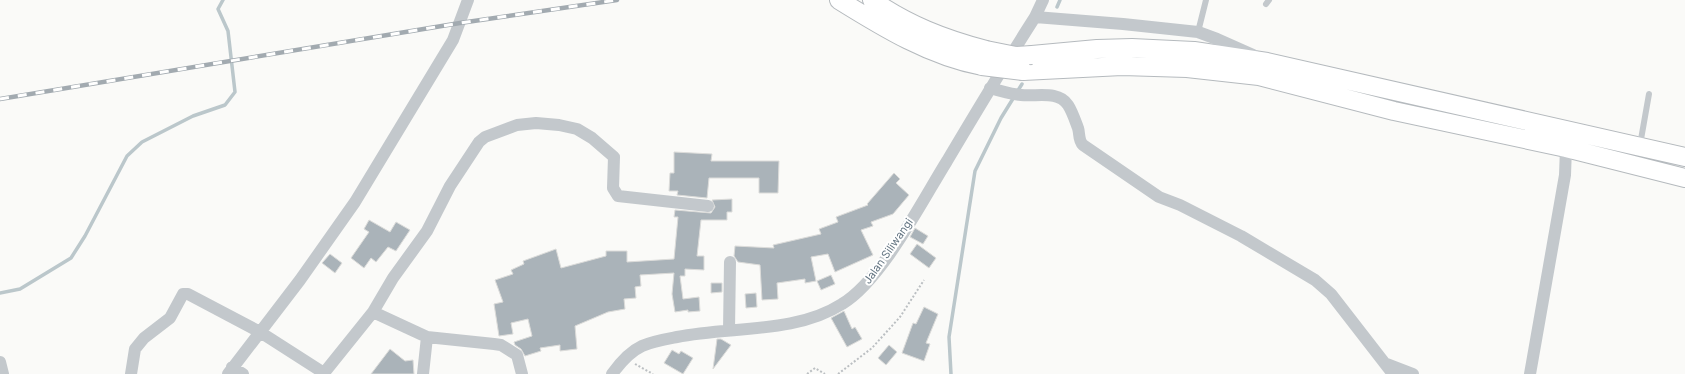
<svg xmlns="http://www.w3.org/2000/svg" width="1685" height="374" font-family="Inter,sans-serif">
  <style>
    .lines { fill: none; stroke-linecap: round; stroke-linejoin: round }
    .stream { stroke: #bbc7cb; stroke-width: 3.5 }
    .building { fill: #aab3b9; stroke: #dcdcda }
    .primary-casing { stroke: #b5babe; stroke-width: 20 }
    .path { stroke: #bbbfc2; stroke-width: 2; stroke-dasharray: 2 2; stroke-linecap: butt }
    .lane { stroke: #c3c8cc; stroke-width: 6 }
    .street { stroke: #c3c8cc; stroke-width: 12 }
    .primary { stroke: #fff; stroke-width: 18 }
    .rail-casing { stroke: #a2aab0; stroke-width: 4.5 }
    .rail { stroke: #fff; stroke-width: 3; stroke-dasharray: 9; stroke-linecap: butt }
    .primary-bridge-casing { stroke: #b5babe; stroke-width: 20; stroke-linecap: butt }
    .primary-bridge { stroke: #fff; stroke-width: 18 }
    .labels { text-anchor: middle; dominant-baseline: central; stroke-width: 4; stroke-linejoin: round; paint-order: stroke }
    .street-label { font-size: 11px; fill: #657683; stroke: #fff }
  </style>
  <rect width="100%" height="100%" fill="#fafaf8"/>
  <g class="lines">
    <path class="stream" d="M1057 7 1060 0
      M1017 92 1022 84
      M0 293 20 289 71 258 85 236 127 156 142 142 193 116 225 105 235 92 228 31 218 9 223 0
      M951 374 949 337 975 171 1001 118 1014 97"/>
  </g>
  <path class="building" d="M674 152 712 154 711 161H779L778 193H759V178H709L707 198 677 195 678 191H669L670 173H674Z
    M894 173 900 179 896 183 909 195 893 214 871 222 873 226 861 230 873 255 835 272 828 254 811 257 816 281 805 283V279L777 283 778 299 762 300 760 265 738 262 734 256 735 246 774 248 773 245 821 234 819 229 838 222 836 217 868 205 867 204Z
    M732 199V212H727V220H701L697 256H704V270L685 269V276H680L683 299 699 297 700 311 688 312V310L675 312 672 294 674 273 640 275 641 286 635 287 636 298 624 299 625 309 608 312 575 326 577 349 560 351V345L540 348 541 351 525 356 521 349 515 345 514 342 532 336 528 319 511 323 513 334 499 336 494 304 503 302 495 280 513 274 511 270 524 264 523 261 556 249 561 268 606 256V251H627V262L674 259 678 217H674L675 210 711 213 715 207 712 200Z
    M369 220 390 232 396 222 410 230 396 251 388 247 376 262 371 258 364 268 351 258 369 232 364 229Z
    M915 228 928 236 923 244 910 237Z
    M917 244 936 258 929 268 910 254Z
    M330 254 342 263 335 273 322 263Z
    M831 275 835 284 821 290 817 281Z
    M711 283H722V292L711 293Z
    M756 293 757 307 746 308 745 294Z
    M924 307 938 314 926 343 930 344 924 361 902 353 913 323 916 324Z
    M844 311 852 329 855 327 862 339 847 347 831 318Z
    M717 339H721L731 345 713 369Z
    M889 345 897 352 886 365 878 358Z
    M390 349 405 361 413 360 414 374H371Z
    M672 350 679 354 681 351 693 358 683 374 664 363Z"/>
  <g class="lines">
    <defs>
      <path id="primary" d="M839 0C884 28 930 56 982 66
        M872 0C908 25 944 39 986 50
        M1032 55 1097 49 1132 48 1194 51 1267 62 1685 157
        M1023 71 1122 66 1187 68 1259 76 1394 111 1566 148 1685 178"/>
    </defs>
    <use href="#primary" class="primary-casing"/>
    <path class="path" d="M635 364 653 374
      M807 374 815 368 825 374
      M838 374 872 348 900 317 924 280"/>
    <path class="lane" d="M1266 4 1269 0
      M1198 32 1206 0
      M1640 145 1649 94"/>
    <path class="street" d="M1035 17 1123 24 1198 32 1217 39 1253 55
      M990 88C1000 91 1010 94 1021 95 1036 97 1058 90 1068 105 1072 111 1075 120 1078 128 1080 134 1078 140 1083 145L1159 197 1180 205 1241 236 1315 280 1331 294 1393 374
      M373 312 427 337 494 344 501 345 517 355 522 374
      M729 330 730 262
      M0 362 3 374
      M1387 364 1413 374
      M232 367 243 374
      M131 374 135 349 144 338 170 318 183 294H188L260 332 324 373 373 312 393 278 427 231 450 186 479 142 485 137 517 125 536 123 559 125 577 129 592 138 614 157 613 188 618 196 708 206
      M228 374 300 280 355 202 453 40 468 0
      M423 374 427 337
      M612 374C620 363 629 352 642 346 653 341 666 339 677 337 731 326 795 334 842 304 882 280 922 201 947 161 976 112 1005 64 1035 17L1043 0
      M1530 374 1565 175 1566 148"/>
    <use href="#primary" class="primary"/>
    <defs>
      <path id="rail" d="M0 99 460 23 617 0"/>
    </defs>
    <use href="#rail" class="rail-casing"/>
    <use href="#rail" class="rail"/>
    <defs>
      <path id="primary-bridge" d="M986 50 1016 56 1032 55
        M982 66 1023 71"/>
    </defs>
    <use href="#primary-bridge" class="primary-bridge-casing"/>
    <use href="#primary-bridge" class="primary-bridge"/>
  </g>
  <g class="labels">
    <g class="street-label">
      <text transform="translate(888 251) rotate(-55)">Jalan Siliwangi</text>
    </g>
  </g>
</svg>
